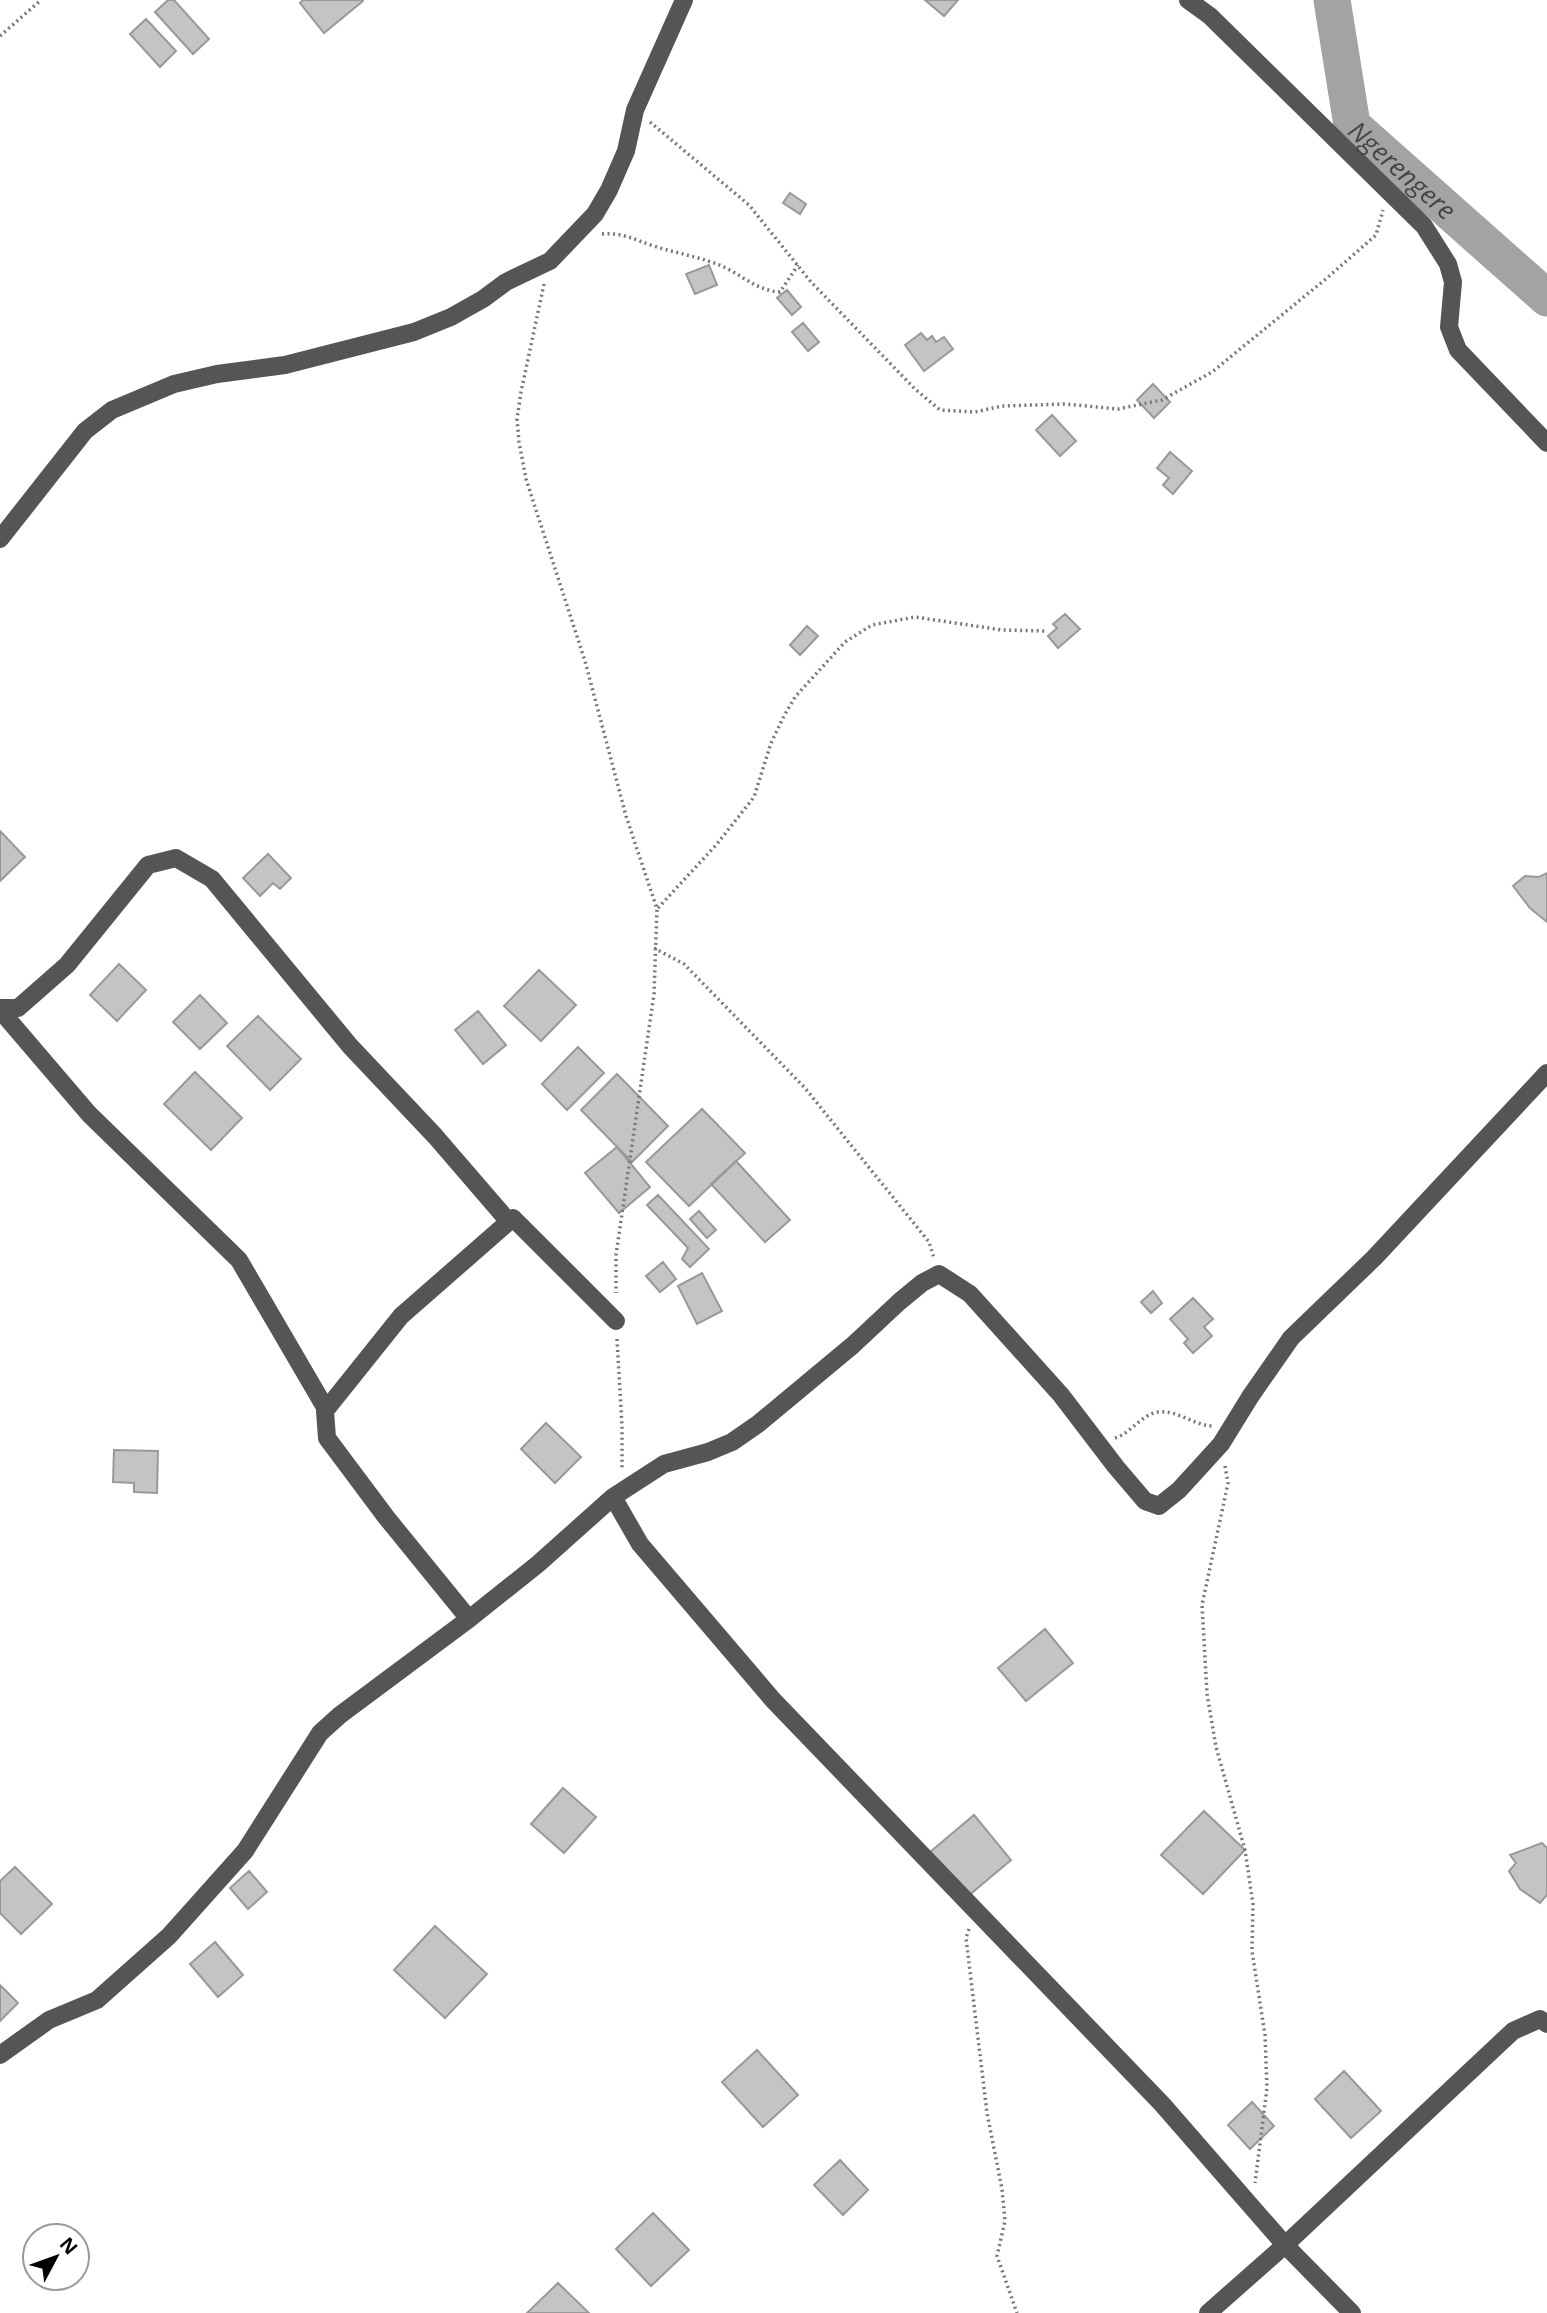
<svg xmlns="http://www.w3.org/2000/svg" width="1547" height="2313" font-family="'Open Sans',sans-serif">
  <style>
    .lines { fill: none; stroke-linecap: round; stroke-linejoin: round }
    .river { stroke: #a3a3a3; stroke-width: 37 }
    .building { fill: #c4c4c4; stroke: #999; stroke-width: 2 }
    .path { stroke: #777; stroke-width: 3.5; stroke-dasharray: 2 3.5; stroke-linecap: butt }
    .minor { stroke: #555; stroke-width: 18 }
    .labels { text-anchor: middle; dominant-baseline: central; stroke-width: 5; stroke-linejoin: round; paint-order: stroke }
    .water-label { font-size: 26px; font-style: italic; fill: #444; stroke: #fff }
  </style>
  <rect width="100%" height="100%" fill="#fff"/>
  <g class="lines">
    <path class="river" id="s1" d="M1332 0 1352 125 1547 298"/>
  </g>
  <path class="building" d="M168 0H174L209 39 193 54 155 12Z
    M303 0H362L363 1 324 33 300 3Z
    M925 0H958L944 16Z
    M146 19 176 51 160 67 130 34Z
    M790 193 806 204 800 214 783 203Z
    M709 265 717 285 695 294 686 274Z
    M787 290 801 307 792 315 777 298Z
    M803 323 819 342 808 351 792 332Z
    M921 333 927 340 932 336 936 342 944 337 953 349 924 371 905 345Z
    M1153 384 1170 402 1154 418 1137 400Z
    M1052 415 1076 441 1060 456 1036 430Z
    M1170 452 1192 471 1173 494 1163 485 1169 478 1157 468Z
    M1065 614 1080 629 1058 648 1048 636 1057 628 1053 624Z
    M807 626 818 636 800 655 790 645Z
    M0 831 25 857 0 881Z
    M268 854 291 878 280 889 273 883 260 896 243 878Z
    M1547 873V922L1530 908 1513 886 1525 876 1539 877Z
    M119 964 146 990 117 1021 90 995Z
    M539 970 576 1005 541 1041 504 1006Z
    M200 995 227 1023 200 1049 173 1022Z
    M478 1011 506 1045 483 1064 455 1030Z
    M258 1016 301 1059 270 1090 227 1046Z
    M578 1047 604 1073 567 1110 542 1084Z
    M195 1072 242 1118 211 1150 164 1104Z
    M617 1074 668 1126 632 1162 581 1110Z
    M702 1109 745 1153 689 1206 646 1162Z
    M617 1147 650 1187 619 1213 585 1173Z
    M736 1161 790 1220 765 1242 711 1184Z
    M658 1195 709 1249 690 1267 682 1259 688 1248 647 1205Z
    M699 1211 716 1230 707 1238 690 1219Z
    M663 1262 676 1279 660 1292 646 1276Z
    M702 1273 722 1311 697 1324 678 1286Z
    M1153 1291 1162 1303 1151 1313 1141 1302Z
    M1193 1298 1213 1319 1204 1327 1212 1336 1193 1353 1184 1343 1188 1339 1170 1319Z
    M546 1423 581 1457 555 1483 521 1449Z
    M114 1450 158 1451 157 1493 134 1492V1483L113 1482Z
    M1045 1629 1073 1663 1026 1701 998 1668Z
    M563 1788 596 1817 564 1853 531 1824Z
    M1204 1811 1245 1850 1203 1894 1161 1855Z
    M974 1815 1011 1860 968 1896 930 1852Z
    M1542 1843 1547 1848V1895L1540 1903 1520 1889 1509 1871 1516 1863 1510 1855Z
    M15 1867 52 1904 21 1934 0 1913V1881Z
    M249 1871 267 1892 248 1909 230 1888Z
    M435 1926 487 1974 445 2018 394 1970Z
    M215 1942 243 1975 218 1997 190 1964Z
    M0 1985 18 2003 0 2021Z
    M757 2050 798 2095 763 2127 722 2082Z
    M1344 2071 1381 2111 1351 2138 1315 2099Z
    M1252 2102 1274 2126 1250 2149 1228 2125Z
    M840 2160 868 2190 843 2215 814 2185Z
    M653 2213 689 2250 651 2286 616 2249Z
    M558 2283 589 2313H527Z"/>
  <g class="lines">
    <path class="path" d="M0 36 41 0
      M650 122 749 205 811 282 915 389 940 410 975 412 1002 406 1065 404 1118 409 1162 400 1212 372 1327 278 1376 235 1383 210
      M602 234C622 232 635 240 654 246 678 254 703 257 726 268 744 277 759 291 780 292L798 265
      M544 284 521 392 517 419 519 442 526 479 585 661 626 816 657 909 654 994 616 1255V1293
      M658 908 717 844 754 797 771 743 784 716 795 697 845 642 872 625 915 617 1002 630 1045 631
      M654 948 684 964 805 1088 929 1242 934 1258
      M617 1339 622 1426V1468
      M1115 1438C1130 1434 1142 1414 1158 1412 1178 1410 1193 1425 1212 1426
      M1225 1466 1228 1483 1202 1605 1207 1694 1216 1747 1245 1850 1253 1904 1252 1951 1265 2035 1267 2088 1255 2183
      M969 1929 966 1938 987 2113 1002 2189 1005 2221 997 2256 1017 2313"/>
    <path class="minor" d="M1188 0 1210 16 1424 226 1448 264 1453 282 1449 327 1458 350 1547 443
      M0 539 85 431 112 410 174 384 217 374 285 365 414 332 451 317 483 299 506 282 550 261 595 214 609 190 626 151 635 110 684 0
      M0 1008H18L67 965 148 865 176 858 212 879 350 1046 435 1136 509 1222
      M0 1010 89 1114 239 1260 326 1409
      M613 1497 640 1544 773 1700 1162 2104 1285 2245 1352 2313
      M469 1619 386 1517 327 1438 325 1411 401 1316 513 1218 616 1321
      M0 2055 49 2020 97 2000 169 1936 245 1851 320 1733 340 1715 469 1619 538 1564 613 1497 664 1464 708 1452 732 1442 758 1424 853 1345 899 1302 922 1283 939 1274 970 1294 1061 1395 1116 1467 1145 1501 1159 1506 1179 1490 1221 1444 1250 1397 1291 1338 1374 1258 1547 1073
      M1208 2313 1285 2245 1513 2031 1540 2019 1547 2024"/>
  </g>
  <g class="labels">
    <g class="water-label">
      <text stroke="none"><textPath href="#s1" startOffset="194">Ngerengere</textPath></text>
    </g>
  </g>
  <g transform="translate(56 2257) rotate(49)"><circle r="33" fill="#ffffff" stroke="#999999" stroke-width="2"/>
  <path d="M0-5L12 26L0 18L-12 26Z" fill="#000000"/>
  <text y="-10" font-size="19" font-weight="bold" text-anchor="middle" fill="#000000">N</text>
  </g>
</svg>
